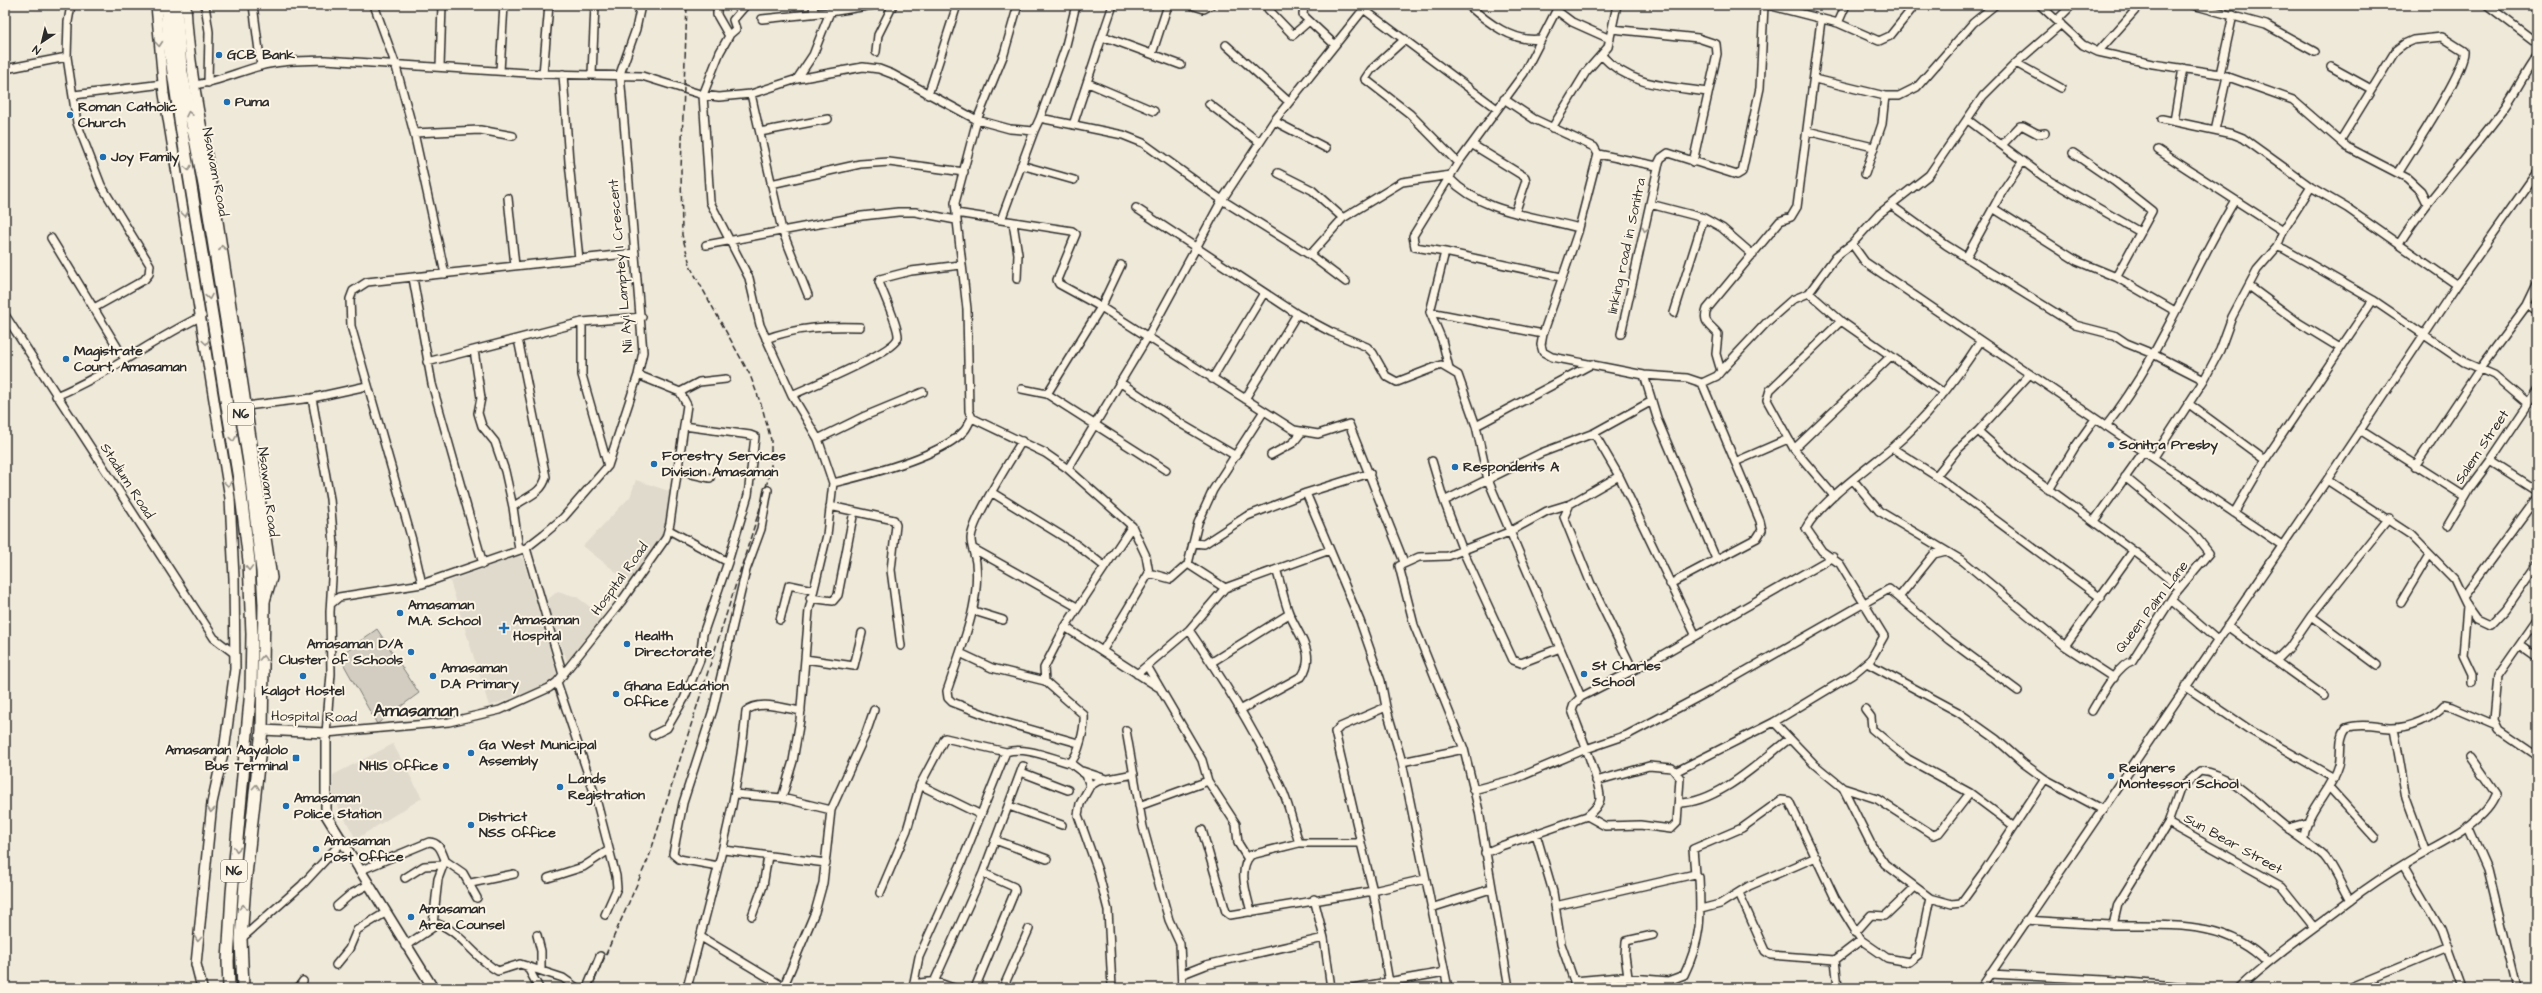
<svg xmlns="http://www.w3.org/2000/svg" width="2542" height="993" font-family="'Architects Daughter',sans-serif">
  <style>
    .built { fill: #e0dacc }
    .green { fill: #d2cdc0; stroke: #7e7c76 }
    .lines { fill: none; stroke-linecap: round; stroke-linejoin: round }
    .minor-casing { stroke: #2b2b2b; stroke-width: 10 }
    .major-casing { stroke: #2b2b2b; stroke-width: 12 }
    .highway-casing { stroke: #2b2b2b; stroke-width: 14 }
    .minor { stroke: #fcf5e5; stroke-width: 7 }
    .major { stroke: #fcf5e5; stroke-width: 9 }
    .highway { stroke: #fcf5e5; stroke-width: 11 }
    .rail { stroke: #2b2b2b; stroke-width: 1.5; stroke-dasharray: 6 3; stroke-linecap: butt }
    .oneway { stroke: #949088 }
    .poi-dot { fill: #1f6fb2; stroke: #fcf5e5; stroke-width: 1.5 }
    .labels { text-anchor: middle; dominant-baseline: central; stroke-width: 4; stroke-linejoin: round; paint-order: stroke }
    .shield { fill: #fcf5e5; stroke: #6a6863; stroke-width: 1 }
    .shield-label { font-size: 13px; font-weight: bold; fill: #2b2b2b }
    .poi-label { font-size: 14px; font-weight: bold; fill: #2b2b2b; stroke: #fcf5e5; text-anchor: start }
    .street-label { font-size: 14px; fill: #2b2b2b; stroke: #fcf5e5 }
    .district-label { font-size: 18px; font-weight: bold; fill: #2b2b2b; stroke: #fcf5e5 }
  </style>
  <rect width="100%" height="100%" fill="#efe9da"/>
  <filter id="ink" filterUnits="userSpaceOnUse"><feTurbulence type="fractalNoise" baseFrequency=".025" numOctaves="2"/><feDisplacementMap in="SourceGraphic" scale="8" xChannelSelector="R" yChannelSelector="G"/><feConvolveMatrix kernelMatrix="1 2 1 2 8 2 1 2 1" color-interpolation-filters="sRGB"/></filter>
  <g filter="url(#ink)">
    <path class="built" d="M636 480 672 492 664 536 631 584 583 546 630 497Z
      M518 556 523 559 557 675 540 689 489 706 450 581Z
      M558 591 577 597 603 617 567 661 546 601Z
      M393 744 422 798 356 839 333 797V775Z"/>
    <path class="green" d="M377 629 419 693 377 724 339 656Z"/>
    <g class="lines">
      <defs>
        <path id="minor" d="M71 5 68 22 67 57 77 123 101 185 150 265 149 274 144 280 94 308
          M205 5 209 32 208 83
          M253 5 261 66
          M374 5 395 63 414 133 445 274
          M717 5V15L729 36 720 52 703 95 710 202 749 278 760 325 792 395 818 439 833 483 827 535 809 610 800 720 793 761 782 798
          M813 5 814 13
          M1018 5 1004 54 977 120 955 203 967 309 969 411 972 418 1045 453 1068 469 1132 526 1146 556 1149 573 1103 650
          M1191 5 1204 9 1211 5
          M1304 5 1303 15 1335 45
          M1358 5 1497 109
          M1468 5C1487 22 1514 43 1540 39
          M1768 5 1838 23 1879 41 1890 36 1915 5
          M2040 5 2083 45 2098 52 2153 64 2220 74 2293 100 2347 147 2407 178 2421 191 2427 203
          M2193 5 2266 25 2315 52
          M2487 5 2537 43
          M1268 9 1293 35 1308 22
          M1556 10 1572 22 1610 39
          M762 19 830 12
          M2057 20 2072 5
          M1838 23 1846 5
          M1612 29 1698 38 1716 44 1717 54 1693 162
          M729 35 736 29 733 20 746 5
          M1405 39 1371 70 1365 79 1410 114 1458 163
          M1101 40 1113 5
          M1226 45 1289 102
          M876 52 878 35 893 5
          M2098 52 2140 5
          M1152 54 1168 5
          M1601 55C1631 87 1667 86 1708 92
          M2016 63 2061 88
          M440 67 442 5
          M2331 67 2371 89
          M5 69 67 57
          M500 71 504 5
          M543 74 549 5
          M563 74 569 162 579 259
          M592 74 595 5
          M2220 74 2233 15
          M797 79 813 55 830 12 874 5
          M1815 79 1885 96H1899L1917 87 1973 23 1995 5
          M1088 83 1154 111
          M194 85C217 82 238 72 260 66 281 60 303 61 325 60L543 74 642 76 703 95 719 97 751 94 797 79 863 67 879 69 892 74 977 120 1010 129 1034 131 1040 118 1123 135 1143 143 1222 200 1310 255 1343 218 1402 182 1451 175
          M751 94 782 230 808 295
          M74 95 163 84
          M928 95 957 5
          M1504 99 1534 119 1594 147 1598 154 1578 232 1543 334 1541 345 1543 352 1552 357 1644 375 1687 378 1702 383 1717 376 1721 371 1716 354 1718 334C1710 324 1702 323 1707 309L1780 221 1791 217 1797 207 1821 20
          M1209 104 1259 142
          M1040 118 1065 49 1076 5
          M2162 119 2233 134 2243 138 2311 187 2347 208 2457 285
          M1968 120 2044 177 2140 232
          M1274 121 1326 148
          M2174 121 2183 68
          M1073 125 1101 40 1108 38 1181 65
          M1552 128 1586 72 1608 47 1617 5
          M2215 130 2227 76
          M1034 131 1001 220 1072 231 1076 234 1057 280 1059 284 1101 307 1121 265
          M1807 131 1873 147
          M760 132 828 119
          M414 133 480 130 513 136
          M2340 141 2396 50 2404 44 2413 40 2442 37 2464 51C2467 69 2411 152 2399 172
          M1473 145 1525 177 1526 181 1515 213
          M2002 145 2020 126H2023L2038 134 2045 133
          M2158 150 2283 231
          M2073 153 2114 181 2152 211 2116 277
          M1598 154 1657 166 1661 158 1668 153 1737 175 1742 172 1760 88 1764 5
          M1021 165 1074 180
          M1278 173 1312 190 1343 218
          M1865 174 1882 124 1885 96
          M1449 178C1484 214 1533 215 1579 228
          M771 184 860 164 889 162 964 172
          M508 198 515 266
          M1650 204 1704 218 1722 228 1753 255
          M1891 205 1946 245 2075 325 2114 335 2126 343 2153 354 2204 380
          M1136 208 1297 314 1331 332 1367 347 1373 353 1386 376 1397 382 1441 365 1458 375 1476 426 1488 480 1581 697
          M1993 208 2077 261 2116 277 2175 311
          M956 213 1001 220
          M1013 223 1018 254 1017 279
          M51 238 124 358
          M1852 244 1865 262 2283 546
          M2399 244C2430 195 2471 154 2505 107 2517 90 2525 72 2537 56
          M706 245 862 216 898 212H915L956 220
          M2277 247 2284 249 2373 300 2464 362 2494 375 2527 403
          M1445 252 1415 247 1413 236 1458 163 1524 73 1559 5
          M1310 255 1346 282
          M1967 256 2002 192 2023 161
          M413 278 432 384 483 564
          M2249 286 2299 323 2340 348
          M1809 293 1841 321 1944 393
          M2527 305 2537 312
          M1430 312 1442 340 1449 368
          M1674 313 1704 218
          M5 315 214 638 235 654
          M582 322V375L608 466
          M1543 334 1430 312 1445 252 1561 277
          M1621 334 1659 163
          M518 339 546 477C542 494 525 497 513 507L519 550
          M766 339C796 327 827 326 860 327
          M474 350 481 398 478 413 482 426 495 442 505 471 513 507
          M427 362 582 322 642 317
          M1721 371 1767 322 1792 300 1809 293 1836 256 1852 244 1879 214 1929 175 1983 96 2016 63 2061 24
          M1644 375 1658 421 1716 559
          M1212 379 1264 293
          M1121 383 1183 425 1236 456
          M1022 389 1047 394 1166 470
          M680 392 699 382 726 379
          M1047 394 1101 307 1294 430 1318 434 1349 424 1404 562
          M792 395C809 387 896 352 898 337 899 327 883 293 879 282L880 279 911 271 961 265
          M56 396C107 375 152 340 202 316
          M312 398 330 499 334 545 330 612 331 674 326 733 449 722 500 710 549 688 557 682 621 602 666 538 670 523 687 405 680 392 638 375
          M1245 399 1297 314
          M2189 404 2265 460
          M246 406 312 398 367 386
          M684 426 750 435 755 437 748 495 728 562
          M1476 426 1592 364
          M2106 426C2160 358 2190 274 2235 200
          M2360 430 2464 496 2490 461 2537 391
          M1978 431 2015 464 2146 560 2180 588
          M1594 433 1619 476 1695 634
          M818 439 865 416 923 392
          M1892 448 1936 476 2101 598
          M1794 449 1891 356
          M1271 455 1293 443 1301 433
          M2154 457 2204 380 2220 350 2232 317 2257 270 2277 247 2283 231 2311 187
          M1432 461 1444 501 1463 551 1513 660 1521 663 1560 648
          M2490 461 2537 491
          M1735 462 1788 439
          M2415 466 2479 370 2527 305 2537 284
          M1068 469 1147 338 1222 200 1274 121 1367 5
          M678 471 710 478
          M1370 473 1306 493 1360 621 1381 681 1386 707 1402 762 1448 988
          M1936 476 1957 450 1978 431 2030 374
          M1853 480 1879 511 1963 561 2065 646 2114 678
          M2327 480 2411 535 2454 579 2467 606 2477 620 2490 626 2506 609 2537 564
          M833 483C867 475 940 457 964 431 967 428 969 422 972 418
          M2049 490 2075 447 2095 419
          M991 492 1077 545 1104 566
          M1834 496 1794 449 1767 400 1770 390 1841 321
          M1444 501 1541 453 1594 433 1652 401
          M1570 504 1564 517 1591 584 1633 670
          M830 506 894 520 896 525 891 570 901 646
          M2234 513 2265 460 2373 300
          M2094 521 2144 451
          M2448 525 2467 493
          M1193 543 1204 544 1247 516 1306 493
          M526 548 563 675
          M974 549 1077 607
          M1149 573 1171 579 1188 564
          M422 584 412 540 351 326 350 299 353 291 367 282 635 253
          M1670 584 1757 538 1762 530 1760 521 1702 383
          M1225 588 1188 564 1198 523 1213 490 1264 411
          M1900 596 1934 554 1946 551
          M2464 596 2537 497
          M810 598 833 601 838 595 854 511
          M2171 600 2217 640
          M2401 602 2429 555
          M332 603 339 597 422 584 526 548 544 534 563 518 608 466 638 375 643 352 620 74 636 29 641 5
          M2467 606 2463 655 2472 674V682
          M974 611 1003 620
          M2311 616 2377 665
          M780 620 789 585 813 590
          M2537 620 2498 676 2494 720 2499 730 2537 756
          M2227 626 2324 696
          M1065 627 1158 687
          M1189 630C1225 682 1259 736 1284 794 1290 810 1294 827 1299 843
          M2520 645 2537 657
          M2065 646 2133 551
          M960 653 947 691 948 698 952 702 1004 722 1078 743
          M805 659 854 666 862 633
          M2276 661 2289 648 2311 616 2389 518
          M1212 662 1289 614
          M1867 663 1958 712 1996 739 2023 763 2045 779 2103 810
          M1137 674 1189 630 1225 588 1330 550
          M1045 681 1044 668 1065 627 1132 526
          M557 682 595 795 616 876 617 888 605 915
          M2185 686 2250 730 2334 778
          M1865 709 1871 717 1872 729 1908 759 1970 793 2014 826
          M1240 710 1302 676C1317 653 1298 635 1289 613 1284 600 1281 585 1277 572
          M2092 711C2100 698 2117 665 2132 661L2174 595 2209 553 2194 534 2125 477
          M1774 722 1815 765 1843 788 1872 846 1885 864 1930 898 1952 904 1961 903 1985 870 2045 779
          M2394 728 2406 798 2426 852
          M1126 730 1143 827 1169 920 1180 944 1182 988
          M653 735 667 728 684 699 700 660 703 634 728 562 669 530
          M1402 762 1464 749
          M1070 763 1086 775 1090 786
          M1082 771 1106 779
          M1677 771 1774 722 1852 675 1871 659 1884 636 1840 564 1822 551 1806 528C1820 502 1869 467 1893 447 1927 418 1956 379 1980 342
          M1021 772 1068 790
          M1208 781 1236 824 1238 843 1248 859
          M920 785 981 815
          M2329 787 2375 838
          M1843 788 1877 799 1933 835 1939 833 1970 793
          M1473 790 1515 779 1586 749 1627 735 1712 690 1889 589 1949 640 2018 691
          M735 794 782 798 831 810
          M1679 803C1718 803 1759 762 1789 739
          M1009 806 1062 825
          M1139 806 1208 781 1202 760 1147 666
          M1587 816 1605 826 1640 825 1671 829 1677 823 1680 778 1672 768 1649 766 1596 781
          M2168 823 2281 886 2313 926
          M2468 826 2487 869 2516 988
          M2288 828 2309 822
          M1202 830 1226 912 1230 915 1373 891 1425 879
          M1536 834 1553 892 1561 944 1574 981V988
          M2304 838C2306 811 2332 791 2339 765 2342 753 2338 739 2346 728 2360 723 2377 727 2392 728 2410 728 2433 718 2444 705L2453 707 2495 725
          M995 840 1047 859
          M1361 843 1335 732 1340 727 1386 707
          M724 850 826 863
          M1485 853 1501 846 1587 816C1592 812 1599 806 1600 799 1601 783 1578 728 1572 710L1574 704 1581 697 1653 660 1833 557
          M2403 865 2441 930 2462 988
          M718 866 679 859 673 854 683 803 713 710 746 570 761 529 768 490
          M359 871 429 842C440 842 442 853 446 862
          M405 878 424 866 442 865
          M548 878 583 867 609 850
          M471 883 514 874
          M880 893 907 830 920 785 945 738 1006 752C1025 746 1051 758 1070 763 1079 755 1085 727 1084 715L1045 681 992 668 960 653C970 623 979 595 976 563 975 555 971 547 971 539 971 521 1011 459 1022 441
          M1739 893 1765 951 1771 955 1835 960 1861 940
          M1314 899 1324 938 1331 988
          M337 906 351 894 368 885
          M1555 906 1695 874
          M1431 908 1491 889
          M1701 909 1720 904 1749 886 1816 857
          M1251 912C1247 895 1237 869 1251 855L1299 843H1361L1373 891 1390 988
          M752 916 763 886 768 856
          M2026 920C2055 922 2085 924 2114 925 2169 926 2226 919 2267 962
          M433 924 438 879 444 863 447 862 463 873 477 898
          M2113 925 2118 904 2168 823 2180 789 2200 771C2233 774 2261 808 2286 827 2299 837 2312 845 2324 856 2331 863 2344 891 2350 901
          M1855 933 1871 915 1885 916 1914 888
          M537 935 541 951V970
          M701 937 784 987
          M241 939 302 885 342 842
          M405 946 438 924C462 932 476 960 498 971L520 964 563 978 577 988
          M1835 960 1838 987
          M336 965 349 949 357 930 385 913
          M527 966 539 988
          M1183 974 1206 965 1324 938
          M1990 974 2104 980 2200 988
          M1628 977 1625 955 1626 941 1653 935
          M1574 981 1620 977 1668 981 1684 975C1702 938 1701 917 1699 877L1695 874 1693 849 1742 828 1781 800 1789 801 1835 898 1861 940 1887 958 1909 962 1918 955 1930 898
          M914 982 919 957 961 864 1006 752
          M934 982 983 873 1023 766
          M298 988 303 981
          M587 988 600 956
          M687 988C710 896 738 806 746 711 759 699 785 709 801 711
          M783 988 815 912 823 883 831 810 866 733 874 710
          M912 988 914 982C920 985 926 981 934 982 940 983 947 986 954 988
          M975 988 1015 891 1014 887 983 873
          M1003 988 1029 929
          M1112 988 1108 910 1098 871 1078 815 1080 804 1090 786 1098 781 1134 774
          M1353 988 1445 972
          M1509 988 1479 811 1464 749 1414 625 1399 566 1419 557 1448 556 1509 532 1547 511 1570 504 1619 476
          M1981 988 2327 480 2457 285 2537 172
          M2239 988C2274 955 2313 929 2351 900 2369 886 2389 873 2409 861 2435 845 2485 825 2496 794L2471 758
          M2349 988 2448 947"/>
        <path id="major" d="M156 5 164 94 230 498 234 578 235 669 225 744 212 803 196 964 202 988
          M186 5C189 72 204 136 215 202 234 327 254 453 272 578L265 601
          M262 730 326 733V815L433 988"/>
        <path id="highway" d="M166 5 169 45 181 126 239 479 249 561 252 634 251 690 232 893 228 961 229 988
          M176 5 181 67 205 190 249 462 262 571 264 604 262 730 245 884 241 939 243 988"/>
      </defs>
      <use href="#minor" class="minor-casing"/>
      <use href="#major" class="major-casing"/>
      <use href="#highway" class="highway-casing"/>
      <use href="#minor" class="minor"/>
      <use href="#major" class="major"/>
      <use href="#highway" class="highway"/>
      <path class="rail" d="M591 988 649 857 762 502 771 468V440L762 407 750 375 691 268 682 235 681 169 687 5"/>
    </g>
    <defs><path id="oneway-chevron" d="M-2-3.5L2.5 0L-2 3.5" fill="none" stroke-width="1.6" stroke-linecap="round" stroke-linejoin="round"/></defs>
    <g class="oneway">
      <use href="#oneway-chevron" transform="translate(159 44) rotate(85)"/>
      <use href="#oneway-chevron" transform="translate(189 114) rotate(-102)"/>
      <use href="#oneway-chevron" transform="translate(188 168) rotate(79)"/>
      <use href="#oneway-chevron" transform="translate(185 214) rotate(81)"/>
      <use href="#oneway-chevron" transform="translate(1645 229) rotate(102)"/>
      <use href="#oneway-chevron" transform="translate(222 248) rotate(-99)"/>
      <use href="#oneway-chevron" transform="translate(209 297) rotate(80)"/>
      <use href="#oneway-chevron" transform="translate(206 342) rotate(81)"/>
      <use href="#oneway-chevron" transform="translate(233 439) rotate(81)"/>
      <use href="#oneway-chevron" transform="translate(228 484) rotate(82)"/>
      <use href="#oneway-chevron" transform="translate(249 568) rotate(88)"/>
      <use href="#oneway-chevron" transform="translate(263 658) rotate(-88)"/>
      <use href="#oneway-chevron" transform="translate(256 787) rotate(-85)"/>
      <use href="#oneway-chevron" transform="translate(211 810) rotate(96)"/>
      <use href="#oneway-chevron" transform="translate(237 849) rotate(96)"/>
      <use href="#oneway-chevron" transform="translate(243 907) rotate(-87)"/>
      <use href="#oneway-chevron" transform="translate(198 939) rotate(95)"/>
    </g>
  </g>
  <g class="poi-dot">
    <circle cx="219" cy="55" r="4"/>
    <circle cx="227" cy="102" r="4"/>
    <circle cx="70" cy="115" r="4"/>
    <circle cx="103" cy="157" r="4"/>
    <circle cx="66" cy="359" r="4"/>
    <circle cx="2111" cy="445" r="4"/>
    <circle cx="654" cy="464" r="4"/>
    <circle cx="1455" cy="467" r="4"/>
    <circle cx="400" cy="613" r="4"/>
    <path d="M502 622h4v4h4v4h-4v4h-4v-4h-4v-4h4z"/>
    <circle cx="627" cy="644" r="4"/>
    <circle cx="411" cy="652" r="4"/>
    <circle cx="1584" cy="674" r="4"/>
    <circle cx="303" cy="676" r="4"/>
    <circle cx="433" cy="676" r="4"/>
    <circle cx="616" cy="694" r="4"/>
    <circle cx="471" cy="753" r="4"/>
    <rect x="292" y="754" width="8" height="8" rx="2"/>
    <circle cx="446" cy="766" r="4"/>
    <circle cx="2111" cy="776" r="4"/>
    <circle cx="560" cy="787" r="4"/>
    <circle cx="286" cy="806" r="4"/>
    <circle cx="471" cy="825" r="4"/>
    <circle cx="316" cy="849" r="4"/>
    <circle cx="411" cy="917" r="4"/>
  </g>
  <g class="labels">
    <g class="shield">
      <rect x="228" y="403" width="26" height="22" rx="3"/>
      <rect x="221" y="860" width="26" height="22" rx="3"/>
    </g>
    <g class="shield-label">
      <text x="241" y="414">N6</text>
      <text x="234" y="871">N6</text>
    </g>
    <g class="poi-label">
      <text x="227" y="55">GCB Bank</text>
      <text x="235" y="102">Puma</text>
      <text x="78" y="107">Roman Catholic<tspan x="78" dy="16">Church</tspan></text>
      <text x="111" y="157">Joy Family</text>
      <text x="74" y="351">Magistrate<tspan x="74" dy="16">Court, Amasaman</tspan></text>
      <text x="2119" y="445">Sonitra Presby</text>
      <text x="662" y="456">Forestry Services<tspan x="662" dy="16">Division Amasaman</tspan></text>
      <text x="1463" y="467">Respondents A</text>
      <text x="408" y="605">Amasaman<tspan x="408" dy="16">M.A. School</tspan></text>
      <text x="513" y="620">Amasaman<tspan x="513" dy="16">Hospital</tspan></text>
      <text x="635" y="636">Health<tspan x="635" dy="16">Directorate</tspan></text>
      <text x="403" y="644" text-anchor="end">Amasaman D/A<tspan x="403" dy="16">Cluster of Schools</tspan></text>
      <text x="1592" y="666">St Charles<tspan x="1592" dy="16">School</tspan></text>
      <text x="441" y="668">Amasaman<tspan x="441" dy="16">D.A Primary</tspan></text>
      <text x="624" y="686">Ghana Education<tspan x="624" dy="16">Office</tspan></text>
      <text x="303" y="691" text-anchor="middle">kalgot Hostel</text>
      <text x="479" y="745">Ga West Municipal<tspan x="479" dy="16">Assembly</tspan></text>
      <text x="288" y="750" text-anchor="end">Amasaman Aayalolo<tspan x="288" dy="16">Bus Terminal</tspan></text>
      <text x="438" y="766" text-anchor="end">NHIS Office</text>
      <text x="2119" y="768">Reigners<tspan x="2119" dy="16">Montessori School</tspan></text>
      <text x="568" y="779">Lands<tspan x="568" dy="16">Registration</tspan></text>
      <text x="294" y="798">Amasaman<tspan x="294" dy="16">Police Station</tspan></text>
      <text x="479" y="817">District<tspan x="479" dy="16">NSS Office</tspan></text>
      <text x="324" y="841">Amasaman<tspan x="324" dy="16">Post Office</tspan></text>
      <text x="419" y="909">Amasaman<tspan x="419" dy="16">Area Counsel</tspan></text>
    </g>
    <g class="street-label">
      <text transform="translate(215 172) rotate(79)">Nsawam Road</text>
      <text transform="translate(1627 246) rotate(-78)">linking road in Sonitra</text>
      <text transform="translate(621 266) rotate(-95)">Nii Ayi Lamptey I Crescent</text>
      <text transform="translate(2482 447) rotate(-56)">Salem Street</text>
      <text transform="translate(127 481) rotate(57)">Stadium Road</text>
      <text transform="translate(268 492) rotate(83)">Nsawam Road</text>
      <text transform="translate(620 579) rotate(-54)">Hospital Road</text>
      <text transform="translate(2152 607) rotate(-53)">Queen Palm Lane</text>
      <text transform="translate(314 717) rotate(1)">Hospital Road</text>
      <text transform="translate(2233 844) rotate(29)">Sun Bear Street</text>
    </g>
    <g class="district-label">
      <text x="416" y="710">Amasaman</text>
    </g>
  </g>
  <rect width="2542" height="993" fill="none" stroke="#fcf5e5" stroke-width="20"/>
  <rect x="10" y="10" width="2522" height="973" fill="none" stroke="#2b2b2b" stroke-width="1.5" filter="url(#ink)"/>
  <g transform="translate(42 42) rotate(215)" stroke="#fcf5e5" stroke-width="3" paint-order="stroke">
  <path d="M0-3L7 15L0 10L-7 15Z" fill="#2b2b2b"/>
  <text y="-6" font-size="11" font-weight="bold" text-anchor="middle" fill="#2b2b2b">N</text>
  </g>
</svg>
